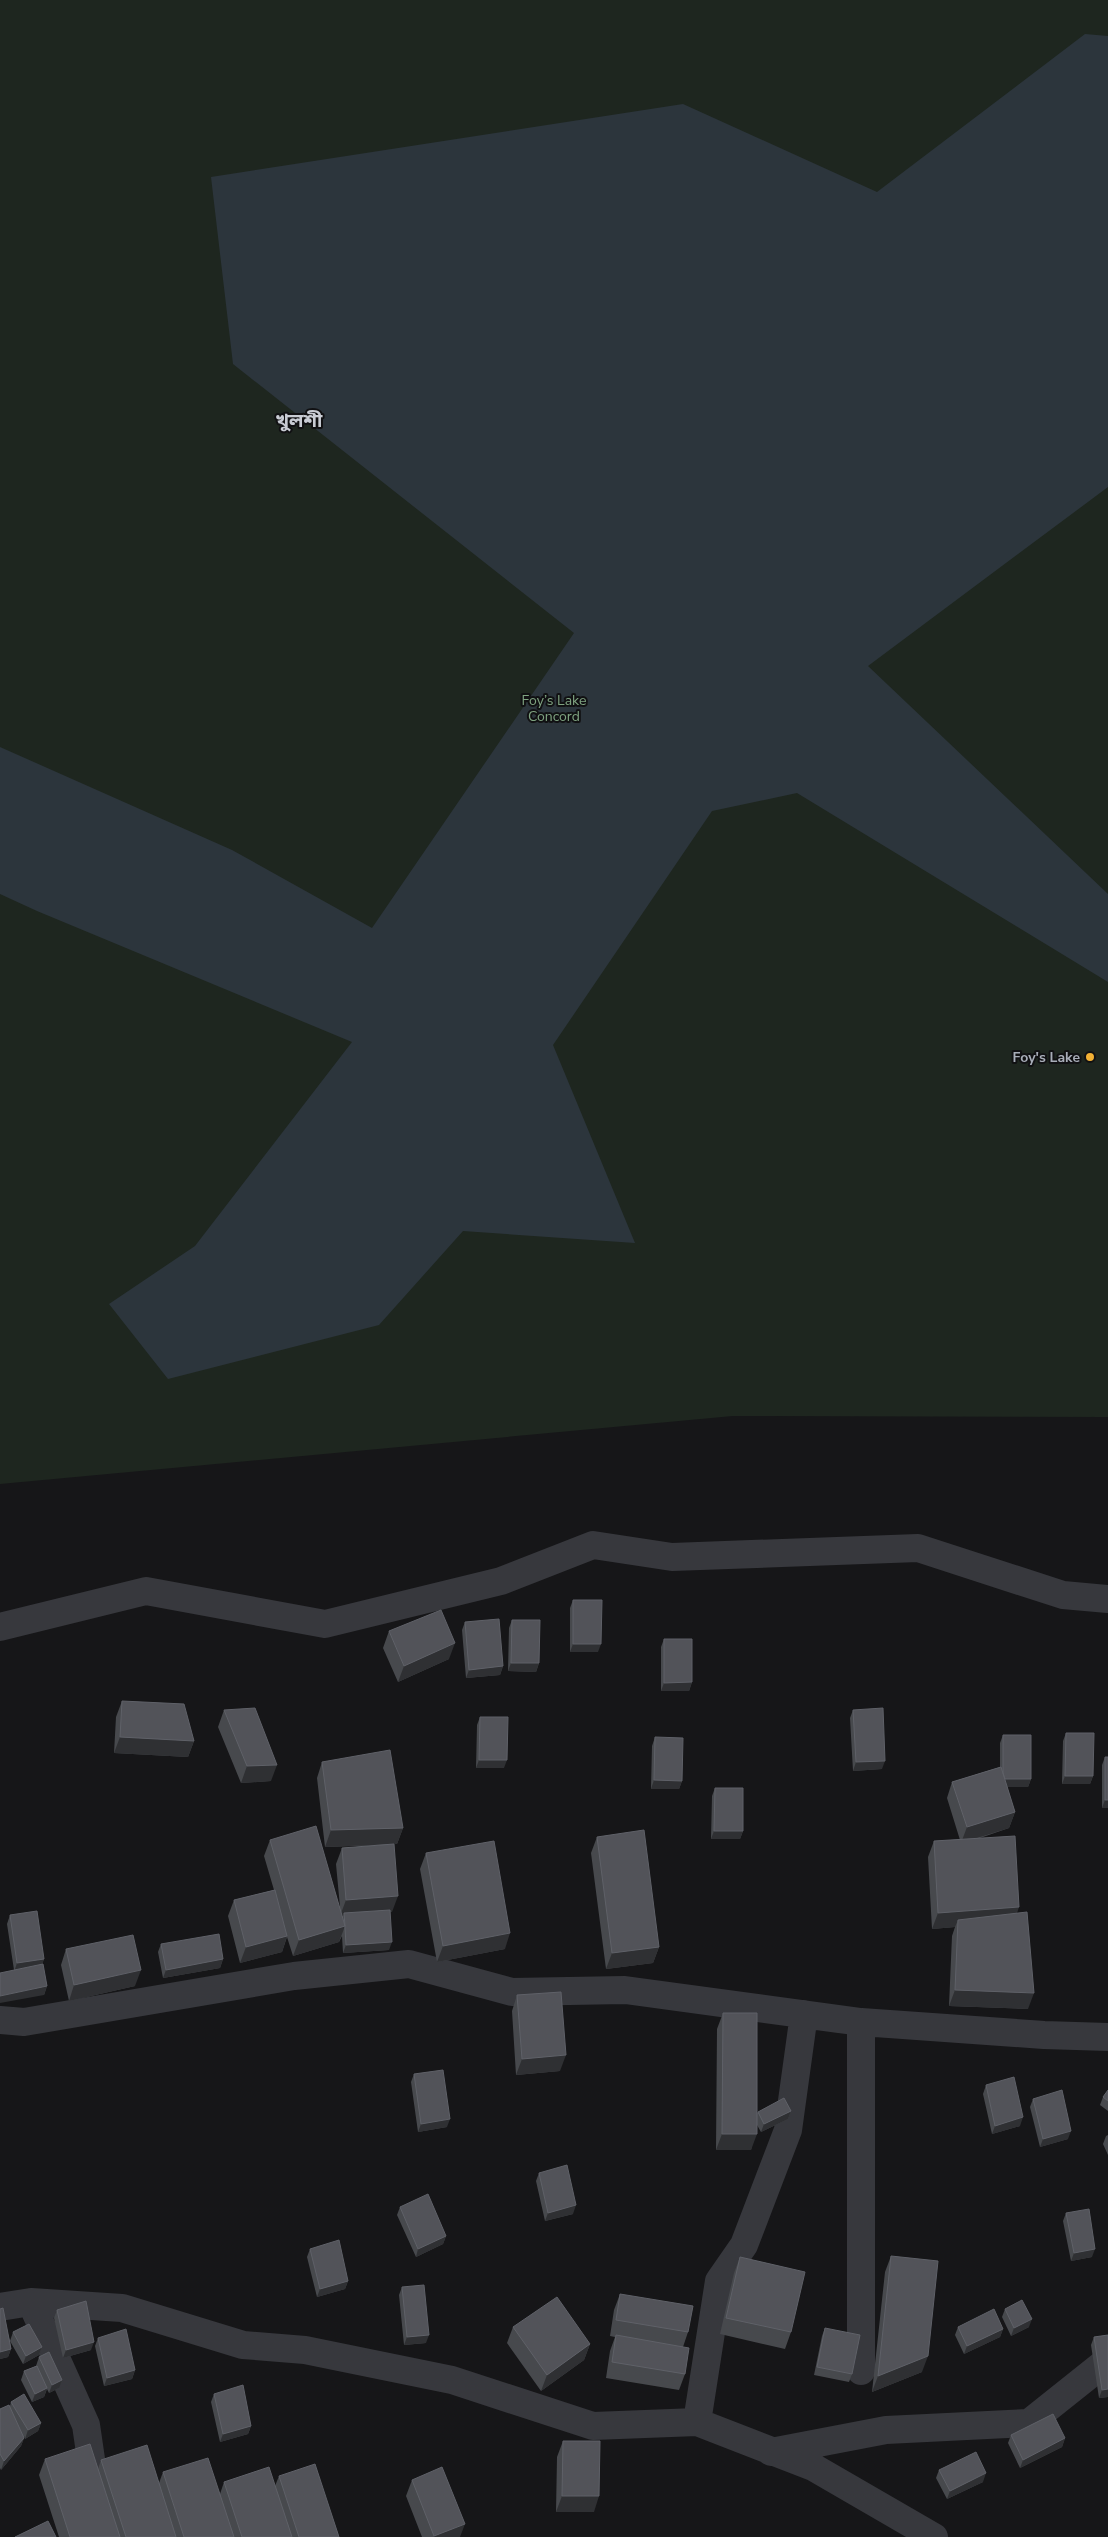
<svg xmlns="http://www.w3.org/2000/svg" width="1108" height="2537" font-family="'Nunito Sans','Noto Sans Bengali',sans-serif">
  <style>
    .green { fill: #1e261f }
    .water { fill: #2c353c }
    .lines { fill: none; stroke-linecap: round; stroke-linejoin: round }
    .minor { stroke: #37383d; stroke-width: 28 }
    .wall { fill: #47494d }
    .shaded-wall { fill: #2f3033 }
    .building { fill: #525359; stroke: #5f6168 }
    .poi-dot { fill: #f2b134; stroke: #111113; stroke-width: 2 }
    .labels { text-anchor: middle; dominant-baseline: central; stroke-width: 4; stroke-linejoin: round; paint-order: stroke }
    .park-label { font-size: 14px; fill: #7fa381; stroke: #111113 }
    .poi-label { font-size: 14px; font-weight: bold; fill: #a8adb8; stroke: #111113; text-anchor: end }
    .district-label { font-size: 19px; font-weight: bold; fill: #c9ccd4; stroke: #111113 }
  </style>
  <rect width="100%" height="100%" fill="#161618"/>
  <path class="green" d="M0 0H1108V1417L733 1416 0 1484Z"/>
  <path class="water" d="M1085 34 1108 36V487L868 666 1108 894V982L797 793 712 811 553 1045 635 1243 463 1231 379 1325 168 1379 109 1304 195 1246 352 1042 37 911 0 894V747L232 850 372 928 574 633 233 364 211 177 683 104 877 192Z"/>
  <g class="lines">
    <path class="minor" d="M0 1627 146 1591 325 1624 501 1581 593 1545 672 1557 918 1548 1063 1595 1108 1599
      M0 2020 24 2022 294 1976 409 1964 512 1992 625 1990 861 2022 1044 2035 1108 2037
      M31 2302 122 2308 243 2345 305 2350 452 2380 593 2426 697 2422 813 2467 934 2537
      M0 2307 31 2302 86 2425 93 2473 118 2537
      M861 2371V2022
      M697 2422 719 2281 744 2245 788 2130 804 2014
      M771 2452 886 2430 1029 2423 1108 2360"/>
  </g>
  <path class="wall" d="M573 1600 598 1652H570V1608Z
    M512 1620 539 1663 536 1672 508 1671 509 1628Z
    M465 1622 503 1666 500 1675 466 1678 462 1630Z
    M389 1631 449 1659 398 1682 383 1648Z
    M664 1639 692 1682 689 1691H661V1647Z
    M122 1701 194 1741 188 1757 114 1753 116 1717Z
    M224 1710 271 1781 241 1783 218 1727Z
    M853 1710 882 1769 853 1771 850 1718Z
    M480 1717 504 1768H476L477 1725Z
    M1066 1733 1093 1776 1090 1784H1062L1063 1741Z
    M1003 1735 1031 1779 1028 1787H1007L1015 1812 1009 1828 977 1839 1017 1913 1028 2009 949 2006 952 1936 955 1927 932 1929 928 1857 934 1841 960 1840 947 1798 952 1782 1000 1767V1743Z
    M655 1737 682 1781 679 1789H651L652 1746Z
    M1105 1757H1108V1808H1102V1765Z
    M322 1762 403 1828 397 1844H394L392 1912H390L389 1950 343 1953 342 1936 339 1942 293 1956 287 1937 282 1952 240 1963 228 1916 234 1900 274 1890 264 1856 270 1840 340 1907 336 1864 342 1848 386 1845 325 1847 317 1778Z
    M715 1788 743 1831 740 1839H711L712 1796Z
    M597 1837 659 1947 653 1963 606 1969 591 1853Z
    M426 1853 505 1949 437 1962 420 1869Z
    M10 1915 44 1959 42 1964 47 1986 44 1995 14 1970 7 1924Z
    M161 1944 223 1959 220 1968 163 1978 158 1952Z
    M66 1949 135 1986 69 2001 61 1965Z
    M517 1995 560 2071 516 2075 512 2011Z
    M723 2013 757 2113 758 2112 791 2111 788 2119 761 2132 757 2125 751 2150H716L717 2029Z
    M414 2074 447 2127 418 2132 411 2082Z
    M986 2085 1020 2126 992 2134 983 2094Z
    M1108 2090V2111L1100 2105 1103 2097Z
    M1033 2099 1068 2139 1040 2147 1030 2107Z
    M1108 2135V2155L1103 2144 1106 2136Z
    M539 2173 573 2214 545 2221 536 2181Z
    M400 2207 446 2236 443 2244 416 2257 397 2215Z
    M1066 2213 1092 2257 1071 2261 1063 2221Z
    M310 2249 348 2281 345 2289 317 2297 307 2257Z
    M891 2256 922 2372 872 2392 885 2272Z
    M740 2257 791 2332 785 2349 720 2334 734 2273Z
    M402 2287 426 2343 404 2345 399 2295Z
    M620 2294 688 2332 683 2347 685 2374 679 2390 606 2378 610 2351 615 2337 610 2336 614 2310Z
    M0 2309 10 2341 13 2332 42 2347 39 2355 23 2364 10 2341 11 2349 8 2357 0 2359Z
    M1005 2309 1029 2327 1011 2336 1002 2317Z
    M57 2310 91 2350 63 2358 54 2318Z
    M513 2327 590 2344 584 2360 541 2391 507 2343Z
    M958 2327 1003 2329 1000 2337 964 2354 955 2335Z
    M825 2328 852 2374 849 2382 814 2375 822 2336Z
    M1108 2335V2397L1099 2398 1091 2345 1094 2337Z
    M98 2338 135 2370 132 2379 104 2386 95 2346Z
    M39 2357 59 2388 49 2393 47 2389 44 2397 32 2402 21 2380 24 2371 36 2366Z
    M214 2394 251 2426 248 2434 220 2442 211 2402Z
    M11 2402 41 2423 38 2431 25 2439 24 2436V2438L21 2446 1 2470 0 2468V2409L10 2406Z
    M1011 2435 1065 2438 1062 2447 1020 2468 1008 2443Z
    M563 2441 594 2512H556L557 2457Z
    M45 2459 98 2469 101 2460 159 2483 163 2472 220 2494 224 2482 275 2486 279 2476 339 2537H59L39 2475Z
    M939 2470 983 2482 947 2499 936 2478Z
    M412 2480 460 2537H422L406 2496Z"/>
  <path class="shaded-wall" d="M455 1643 449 1659 398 1682 404 1666Z
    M573 1644H601L598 1652H570Z
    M511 1663H539L536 1672 508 1671Z
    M503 1666 500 1675 466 1678 469 1670Z
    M692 1682 689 1691H661L664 1683Z
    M120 1737 194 1741 188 1757 114 1753Z
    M479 1760H507L504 1768H476Z
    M885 1761 882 1769 853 1771 856 1762Z
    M277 1765 271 1781 241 1783 247 1766Z
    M1065 1776H1093L1090 1784H1062Z
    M1003 1779H1031L1028 1787H1000Z
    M654 1780 682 1781 679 1789H651Z
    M1105 1800H1108V1808H1102Z
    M1015 1812 1009 1828 961 1843 967 1827Z
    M403 1828 397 1844 325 1847 331 1830Z
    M714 1831H743L740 1839H711Z
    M398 1896 392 1912 344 1916V1913L343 1916H340L346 1900Z
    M1019 1907 1014 1923 958 1920 955 1927 932 1929 938 1913Z
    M345 1926 339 1942 293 1956 299 1940Z
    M510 1933 505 1949 437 1962 443 1946Z
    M287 1936 282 1952 240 1963 246 1947Z
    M392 1942 389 1950 343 1953 346 1945Z
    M659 1947 653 1963 606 1969 612 1953Z
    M44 1959 41 1968 14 1972 17 1963Z
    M223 1959 220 1968 163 1978 166 1970Z
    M141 1970 135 1986 69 2001 74 1985Z
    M47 1986 44 1995 0 2003V1996Z
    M955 1990 1034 1993 1028 2009 949 2006Z
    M566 2055 560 2071 516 2075 522 2059Z
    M791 2111 788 2119 761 2132 764 2124Z
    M1023 2117 1020 2126 992 2134 995 2126Z
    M450 2119 447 2127 418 2132 421 2124Z
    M1071 2131 1068 2139 1040 2147 1043 2139Z
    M722 2134H757L751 2150H716Z
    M576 2205 573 2214 545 2221 548 2213Z
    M446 2236 443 2244 416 2257 418 2249Z
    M1095 2249 1092 2257 1071 2261 1074 2253Z
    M348 2281 345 2289 317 2297 320 2289Z
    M1032 2319 1029 2327 1011 2336 1014 2328Z
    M1003 2329 1000 2337 964 2354 967 2346Z
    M429 2335 426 2343 404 2345 407 2337Z
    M94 2342 91 2350 63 2358 66 2350Z
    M590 2344 584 2360 541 2391 547 2375Z
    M42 2347 39 2355 23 2364 26 2356Z
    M11 2349 8 2357 0 2359V2352Z
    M928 2356 922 2372 872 2392 878 2376Z
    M135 2370 132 2379 104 2386 107 2378Z
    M62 2380 59 2388 49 2393 52 2385Z
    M47 2388 44 2397 32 2402 35 2394Z
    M1108 2389V2397L1099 2398 1102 2390Z
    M41 2423 38 2431 25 2439 28 2430Z
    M251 2426 248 2434 220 2442 223 2434Z
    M24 2438 21 2446 1 2470 4 2461Z
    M1065 2438 1062 2447 1020 2468 1023 2460Z
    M986 2473 983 2482 947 2499 950 2491Z
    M562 2496H599L594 2512H556Z
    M465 2524 460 2537H434V2536Z"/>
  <path class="building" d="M573 1600H602L601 1644H573Z
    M441 1610 455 1643 404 1666 389 1631Z
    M499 1619 503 1666 469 1670 465 1622Z
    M512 1620H540L539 1663H511Z
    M664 1639H692V1682L664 1683Z
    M122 1701 184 1704 194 1741 120 1737Z
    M255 1708 277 1765 247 1766 224 1710Z
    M883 1708 885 1761 856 1762 853 1710Z
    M480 1717H508L507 1760H479Z
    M1066 1733H1094L1093 1776H1065Z
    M1003 1735H1031V1779H1005L1003 1773Z
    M655 1737 683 1738 682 1781 654 1780Z
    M390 1750 403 1828 331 1830 322 1762Z
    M1105 1757H1108V1800H1105Z
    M1001 1767 1015 1812 967 1827 952 1782Z
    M715 1788H743V1831H714Z
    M316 1826 345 1926 299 1940 270 1840Z
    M644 1830 659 1947 612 1953 597 1837Z
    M1015 1836 1019 1907 938 1913 934 1841Z
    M494 1841 510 1933 443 1946 426 1853Z
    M394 1844 398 1896 346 1900 342 1848Z
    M275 1890 287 1936 246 1947 234 1900Z
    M390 1910 392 1942 346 1945 345 1928V1926L344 1913Z
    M37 1911 44 1959 17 1963 10 1915Z
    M1027 1912 1034 1993 955 1990 958 1920Z
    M219 1934 223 1959 166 1970 161 1944Z
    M133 1935 141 1970 74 1985 66 1949Z
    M43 1964 47 1986 0 1996V1973Z
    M561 1992 566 2055 522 2059 517 1995Z
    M723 2013H757V2134H722Z
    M443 2070 450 2119 421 2124 414 2074Z
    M1014 2077 1023 2117 995 2126 986 2085Z
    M1062 2090 1071 2131 1043 2139 1033 2099Z
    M1108 2090V2101L1103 2097Z
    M784 2098 791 2111 764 2124 758 2112Z
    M567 2165 576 2205 548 2213 539 2173Z
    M428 2194 446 2236 418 2249 400 2207Z
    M1089 2209 1095 2249 1074 2253 1066 2213Z
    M339 2240 348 2281 320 2289 310 2249Z
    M891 2256 938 2261 928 2356 878 2376Z
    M740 2257 805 2272 791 2332 726 2318Z
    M424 2285 429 2335 407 2337 402 2287Z
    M620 2294 693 2306 688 2332 616 2320Z
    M557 2297 590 2344 547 2375 513 2327Z
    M1022 2300 1032 2319 1014 2328 1005 2309Z
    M86 2301 94 2342 66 2350 57 2310Z
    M3 2308 11 2349 0 2352V2309Z
    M994 2309 1003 2329 967 2346 958 2327Z
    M29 2324 42 2347 26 2356 13 2332Z
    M825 2328 860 2335 852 2374 817 2367Z
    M126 2329 135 2370 107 2378 98 2338Z
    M616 2335 689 2348 685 2374 612 2362Z
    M1108 2335V2389L1102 2390 1094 2337Z
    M49 2352 62 2380 52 2385 39 2357Z
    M37 2366 47 2388 35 2394 24 2371Z
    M243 2385 251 2426 223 2434 214 2394Z
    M24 2394 41 2423 28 2430 11 2402Z
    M9 2405 24 2438 4 2461 0 2454V2409Z
    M1053 2414 1065 2438 1023 2460 1011 2435Z
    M563 2441H600L599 2496H562Z
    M90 2444 120 2537H70L45 2459Z
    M147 2445 176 2537H126L101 2460Z
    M976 2452 986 2473 950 2491 939 2470Z
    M208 2458 234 2537H184L163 2472Z
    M315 2464 339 2537H299L279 2476Z
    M269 2467 292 2537H242L224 2482Z
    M442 2467 465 2524 434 2536 412 2480Z
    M48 2521 56 2537H15Z"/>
  <circle class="poi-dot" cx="1090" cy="1057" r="5"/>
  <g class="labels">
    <g class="park-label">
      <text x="554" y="700">Foy’s Lake<tspan x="554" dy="16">Concord</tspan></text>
    </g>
    <g class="poi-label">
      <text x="1080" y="1057">Foy's Lake</text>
    </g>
    <g class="district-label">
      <text x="299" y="421">খুলশী</text>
    </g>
  </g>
</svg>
